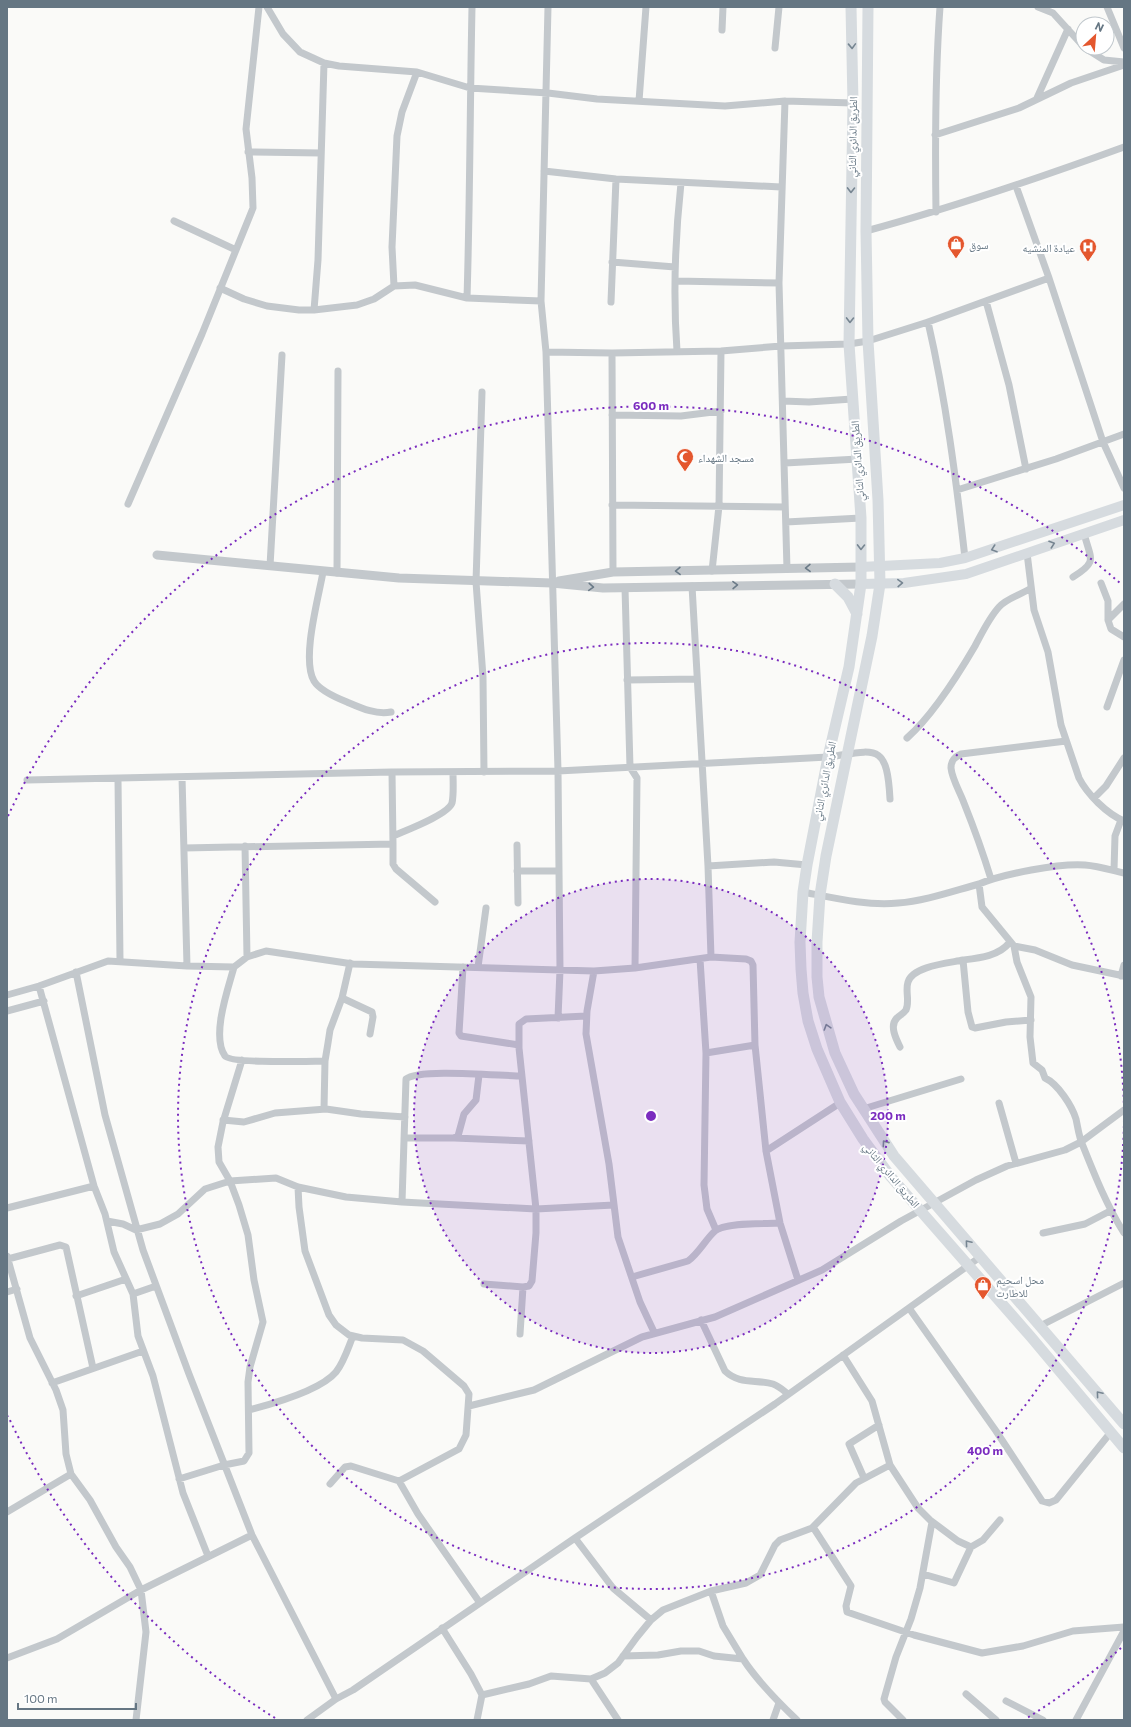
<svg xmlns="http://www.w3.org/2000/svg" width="1131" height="1727" font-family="Commissioner,'Noto Naskh Arabic',sans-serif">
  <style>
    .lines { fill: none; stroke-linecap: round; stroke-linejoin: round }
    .minor { stroke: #c3c8cc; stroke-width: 7 }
    .tertiary { stroke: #c3c8cc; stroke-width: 9 }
    .secondary { stroke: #d6dbdf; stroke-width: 10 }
    .primary { stroke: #d6dbdf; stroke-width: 11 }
    .oneway { stroke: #768591 }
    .oneway2 { stroke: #6a7a87 }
    .ring { fill: none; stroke: #7b2cbf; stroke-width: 2; stroke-dasharray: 2 4 }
    .labels { text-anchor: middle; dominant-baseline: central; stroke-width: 4; stroke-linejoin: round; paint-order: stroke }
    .street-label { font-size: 11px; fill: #657683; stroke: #fff }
    .poi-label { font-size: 11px; fill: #657683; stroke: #fff; text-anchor: start }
    .centre { fill: #7b2cbf; stroke: #fff; stroke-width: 2 }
    .ring-label { font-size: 12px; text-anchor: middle; font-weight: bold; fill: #7b2cbf; stroke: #fff; stroke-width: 4; stroke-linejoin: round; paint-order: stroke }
  </style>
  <rect width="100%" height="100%" fill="#fafaf8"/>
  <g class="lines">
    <path class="minor" d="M267 7 283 34 300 52 324 63 339 66 417 72 470 88 548 93 597 99 725 106 785 101 853 103
      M548 7 541 301 546 352 558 771 560 970 558 1018
      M1038 7 1053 13 1083 46
      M1107 7 1124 48
      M722 30 723 7
      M775 48 779 7
      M1085 48 1104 60 1124 62
      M1037 98 1068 29
      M639 101 646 7
      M785 101 779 283 787 569
      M935 135 1019 108 1071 83 1124 65
      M248 152 321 153
      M544 171 616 179 781 187
      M1016 186 1049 278 1103 442 1124 488
      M936 212C935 143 935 75 940 7
      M174 221 236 250
      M866 231C954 207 1039 178 1124 147
      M612 262 675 267
      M676 281 779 283
      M394 286 392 247 397 136 402 112 417 72
      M220 288 244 299 267 306 299 310H314L357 305 374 299 394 286 415 285 467 298 541 301
      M467 298C470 201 470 104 472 7
      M986 301 1009 385 1026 469
      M611 302 616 179
      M314 310 318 260 324 63
      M928 322C946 400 956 479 965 558
      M677 351C673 295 675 239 681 183
      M546 352 612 353 721 351 781 346 849 344 868 341 928 322 1049 278
      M612 353 613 572
      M482 392 476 582 483 677 484 772
      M783 401 809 402 852 399
      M612 415 681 416 721 411
      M785 463 858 459
      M957 490 1056 459 1124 434
      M128 504 202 334 253 208 252 178 246 129 259 7
      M612 505 785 507
      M786 522 861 518
      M1027 553 1034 610 1048 652 1061 725 1079 778C1087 794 1107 814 1124 821
      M270 566 282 355
      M712 571 719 506 721 351
      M323 572C319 596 301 659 314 681 320 691 337 698 347 702 361 708 376 715 391 712
      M337 573 338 371
      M1073 577C1099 561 1090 559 1084 533
      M1101 583 1108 601V620L1124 604
      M625 588 630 767 637 778 635 968
      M1108 620 1111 629 1124 637
      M627 680 697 679
      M1107 707 1124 660
      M907 738C932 716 958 675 975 646 982 633 989 618 999 607 1007 598 1021 595 1031 588
      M182 777 187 966
      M118 779 120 961
      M27 780 392 772 558 771 828 757C876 750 887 742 890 799
      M1094 798 1106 786 1124 758
      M393 836C404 831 448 815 452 803 454 794 453 782 453 772
      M393 844V864L396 869 435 902
      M517 845 518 903
      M245 846 247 957
      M184 848 393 844 392 772
      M708 866 774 862 807 865
      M1114 870 1115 836 1121 820
      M517 871H559
      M991 879C983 853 974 828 964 803 960 792 952 779 951 768 951 760 955 757 961 754L1066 741
      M979 884C1003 874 1059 863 1085 865 1098 866 1111 870 1124 873
      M803 892C834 898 867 906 898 903 925 901 953 891 979 884L982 907 1014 946 1035 950 1072 965 1124 976
      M1010 942C999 956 980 958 963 960L968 1012 972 1027 975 1028 1006 1022 1031 1020
      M1014 946 1017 962 1031 997 1030 1037 1033 1063 1042 1070 1045 1078C1058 1084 1072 1106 1076 1119 1078 1128 1079 1138 1083 1146 1095 1176 1107 1206 1124 1233
      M711 957 746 959 751 961 753 965 755 1045 766 1151 780 1223 798 1280
      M700 959 706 1053 704 1185 707 1209 716 1230
      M234 967C228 989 211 1036 225 1056 231 1064 312 1061 325 1061
      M463 967 459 1033 461 1036 519 1045
      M478 967 486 908
      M594 971 587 1011 586 1034 609 1164 618 1237 640 1302 654 1332
      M76 972 105 1115 143 1250 189 1374 252 1535 336 1699 353 1690 575 1538 775 1404 980 1257
      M1121 976 1124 965
      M39 986 94 1186 105 1214 114 1252 133 1294 138 1336 153 1376 183 1493 208 1556
      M7 995 39 986 108 961 187 966 234 967 247 957 266 951 353 964 594 971 635 968 711 957 708 866 692 586
      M342 998 372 1012 373 1017 370 1034
      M7 1011 44 1001
      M900 1047C896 1039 889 1025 897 1018 900 1015 903 1014 906 1010 910 1001 905 991 908 982 913 966 949 963 963 960
      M706 1053 755 1045
      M999 1103 1016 1163
      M324 1109 325 1061 328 1043 330 1030 342 998 350 963
      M863 1109 961 1079
      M223 1120 244 1122 275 1113 326 1109 361 1114 405 1117
      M404 1138H454L458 1136 464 1114 476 1100 479 1075
      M454 1138 529 1141
      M766 1151 840 1103
      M298 1187 299 1207 305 1251 329 1315 336 1325 349 1335 362 1338 403 1340 423 1351 464 1386 469 1394 466 1435 459 1449 399 1481 418 1514 480 1603
      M402 1202 406 1079C419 1068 501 1076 522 1076
      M7 1208 94 1186
      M107 1221 123 1224 136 1230 160 1224 178 1214 205 1189 230 1181 276 1178 298 1187 346 1197 402 1202 536 1209 614 1205
      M1043 1233 1085 1224 1110 1211
      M7 1256 30 1338 56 1390 63 1410 66 1454 71 1474 7 1512
      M8 1259 60 1245 66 1247 93 1368
      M632 1277 688 1261C699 1253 705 1240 715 1231 725 1222 766 1224 780 1223
      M484 1284 523 1287 529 1286 532 1281 536 1233V1209L519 1048V1024L526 1019 586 1016
      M7 1292 17 1289
      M133 1294 156 1286
      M76 1296 126 1279
      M909 1308 996 1431 1042 1501 1049 1503 1056 1500 1111 1432
      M701 1320 725 1371C740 1385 755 1379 773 1384 779 1386 784 1391 788 1394
      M1040 1326 1124 1283
      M520 1334 523 1287
      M843 1355 872 1401 890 1465 918 1508 930 1520 958 1541 971 1547 983 1540 1000 1520
      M52 1383 143 1351
      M469 1406 534 1390 642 1337 715 1317 822 1270 901 1221 976 1180 1007 1166 1065 1150 1081 1142 1124 1110
      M249 1410C272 1404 321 1390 336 1372 344 1362 348 1348 353 1336
      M71 1474 90 1500 116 1547 130 1567 141 1590 146 1632 136 1720
      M864 1478 849 1444 879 1425
      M179 1479 224 1465 244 1461 249 1453 248 1382 250 1367 263 1322 254 1280 248 1235 239 1205 230 1181 219 1162 218 1147 223 1122 242 1060
      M330 1484 345 1467 351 1466 399 1481
      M813 1527 851 1586 846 1606 847 1612 914 1635 982 1653 1023 1646 1073 1631 1124 1627
      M575 1538 613 1588 651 1620
      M923 1574 954 1583 971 1547
      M442 1628 471 1674 482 1695 477 1720
      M623 1656 658 1655 681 1651H699L714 1656 743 1659 723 1626 711 1591
      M7 1658 57 1639 141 1590 252 1535
      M743 1659C758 1682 777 1701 797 1720
      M591 1679 618 1720
      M966 1694 996 1720
      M482 1695 529 1684 551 1676 591 1679 605 1673 618 1663 637 1637 651 1620 663 1610 711 1591 746 1583 760 1575 775 1545 780 1540 812 1528 856 1483 890 1465
      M1006 1701 1043 1720
      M307 1720 336 1699
      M773 1720 779 1703
      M903 1720 885 1702 884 1699 896 1657 911 1619 920 1588 932 1522
      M1076 1720 1124 1631"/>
    <path class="tertiary" d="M157 555 399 578 552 583 603 588 861 584
      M559 581 613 572 861 567"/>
    <path class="secondary" d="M861 567 940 563 965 558 1124 505
      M861 584 904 583 966 574 1124 520"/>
    <path class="primary" d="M851 7 853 103 849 344 861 518V584L849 667 828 757 807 865 803 892 800 942 801 969 803 993 808 1021 817 1049 840 1102 863 1139 891 1177 1031 1337 1124 1448
      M868 7 866 231 868 341 878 500 880 584 872 636 826 856 820 895 817 942V977L819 997 835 1053 854 1094 894 1156 1124 1424
      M835 584 848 597 857 614"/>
  </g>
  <defs><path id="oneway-chevron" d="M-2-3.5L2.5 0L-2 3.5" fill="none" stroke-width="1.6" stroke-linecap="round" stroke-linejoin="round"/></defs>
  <g class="oneway">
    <use href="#oneway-chevron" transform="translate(852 46) rotate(88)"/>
    <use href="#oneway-chevron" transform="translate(851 190) rotate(91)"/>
    <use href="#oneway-chevron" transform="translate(850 320) rotate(91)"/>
    <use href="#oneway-chevron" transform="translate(1052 544) rotate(-19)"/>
    <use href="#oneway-chevron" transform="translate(861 547) rotate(91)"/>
    <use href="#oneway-chevron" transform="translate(994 549) rotate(161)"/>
    <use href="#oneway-chevron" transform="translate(900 583) rotate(-2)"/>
    <use href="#oneway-chevron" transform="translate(827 1027) rotate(-107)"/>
    <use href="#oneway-chevron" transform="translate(885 1143) rotate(-125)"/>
    <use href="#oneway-chevron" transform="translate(968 1243) rotate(-130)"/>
    <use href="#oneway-chevron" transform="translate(1099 1394) rotate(-130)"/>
  </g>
  <g class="oneway2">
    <use href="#oneway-chevron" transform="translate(808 568) rotate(179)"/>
    <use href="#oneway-chevron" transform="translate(678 571) rotate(179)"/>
    <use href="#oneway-chevron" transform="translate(735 585) rotate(-1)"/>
    <use href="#oneway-chevron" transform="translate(591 587) rotate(4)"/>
  </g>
  <circle cx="651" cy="1116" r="237" fill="#7b2cbf" fill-opacity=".12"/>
  <g class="ring">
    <circle cx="651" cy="1116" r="237"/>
    <path d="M1124 1120A473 473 0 1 1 1124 1112"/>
    <path d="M1121 1648A710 710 0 0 1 1027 1718M275 1718A710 710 0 0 1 8 1416M8 816A710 710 0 0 1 1121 584"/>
  </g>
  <defs>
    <symbol id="shop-pin" viewBox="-11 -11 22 30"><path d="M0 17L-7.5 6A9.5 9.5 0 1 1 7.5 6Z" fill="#e4572e" stroke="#fff"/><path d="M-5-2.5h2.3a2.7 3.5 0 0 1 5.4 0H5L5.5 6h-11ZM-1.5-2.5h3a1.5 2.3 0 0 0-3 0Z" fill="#fff"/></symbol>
    <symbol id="hospital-pin" viewBox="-11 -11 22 30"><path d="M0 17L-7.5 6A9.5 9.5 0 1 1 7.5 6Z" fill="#e4572e" stroke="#fff"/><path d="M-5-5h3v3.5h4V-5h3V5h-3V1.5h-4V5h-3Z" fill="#fff"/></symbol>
    <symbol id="mosque-pin" viewBox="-11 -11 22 30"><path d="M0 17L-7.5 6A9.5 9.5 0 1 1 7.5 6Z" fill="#e4572e" stroke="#fff"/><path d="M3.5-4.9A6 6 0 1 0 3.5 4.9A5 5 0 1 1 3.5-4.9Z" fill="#fff"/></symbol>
  </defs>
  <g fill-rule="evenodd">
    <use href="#shop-pin" x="946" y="234" width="20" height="27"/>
    <use href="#hospital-pin" x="1078" y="237" width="20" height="27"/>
    <use href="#mosque-pin" x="675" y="447" width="20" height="27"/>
    <use href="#shop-pin" x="973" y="1275" width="20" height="27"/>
  </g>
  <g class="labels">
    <g class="street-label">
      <text transform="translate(852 137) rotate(-89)">الطريق الدائري الثاني</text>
      <text transform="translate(857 461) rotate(-94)">الطريق الدائري الثاني</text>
      <text transform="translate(824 781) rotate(-79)">الطريق الدائري الثاني</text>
      <text transform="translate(892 1175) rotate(50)">الطريق الدائري الثاني</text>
    </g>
    <g class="poi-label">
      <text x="969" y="244">سوق</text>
      <text x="1075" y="247" text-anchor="end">عيادة المنشيه</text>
      <text x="698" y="457">مسجد الشهداء</text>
      <text x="996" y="1279">محل اسحيم<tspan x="996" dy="13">للاطارت</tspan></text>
    </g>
  </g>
  <circle cx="651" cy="1116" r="6" class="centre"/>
  <g class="ring-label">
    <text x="651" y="410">600 m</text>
    <text x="888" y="1120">200 m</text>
    <text x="985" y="1455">400 m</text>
  </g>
  <rect width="1131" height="1727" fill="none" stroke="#657683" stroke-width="16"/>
  <g transform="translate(1095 36) rotate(26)"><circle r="19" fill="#ffffff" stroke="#c1c8cd"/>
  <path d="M0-3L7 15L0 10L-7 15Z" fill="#e4572e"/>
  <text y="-6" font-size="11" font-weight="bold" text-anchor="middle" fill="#657683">N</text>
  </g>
  <path d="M18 1703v6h118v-6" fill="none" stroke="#657683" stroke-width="2"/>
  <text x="24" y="1703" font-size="12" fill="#657683" stroke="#ffffff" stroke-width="3" paint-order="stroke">100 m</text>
</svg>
